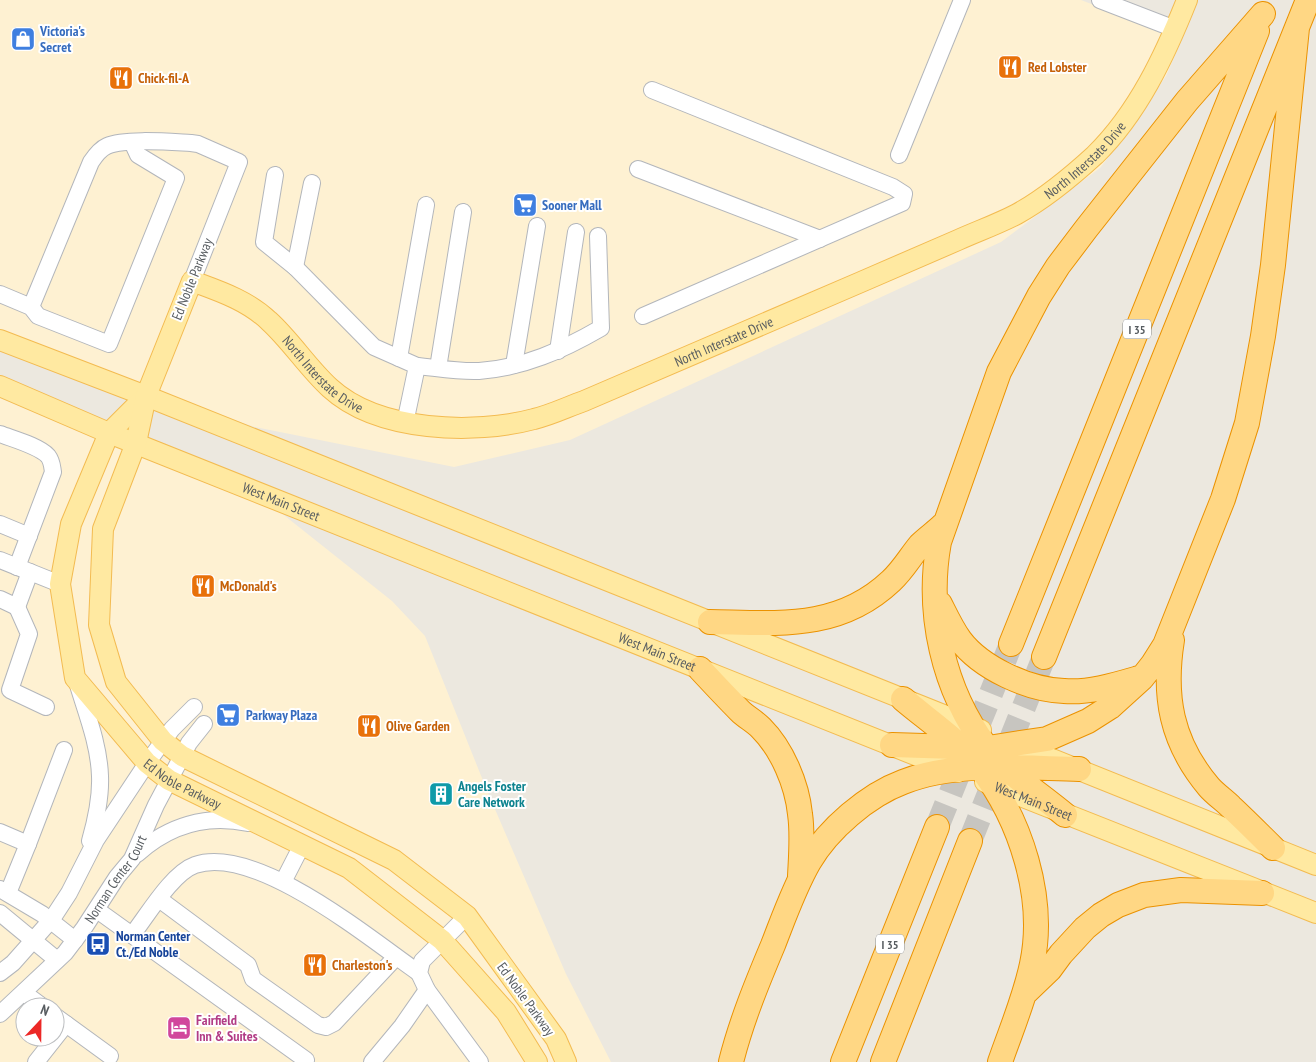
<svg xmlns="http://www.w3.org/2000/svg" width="1316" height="1062" font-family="'PT Sans Narrow',sans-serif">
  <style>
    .commercial { fill: #fef1d2; fill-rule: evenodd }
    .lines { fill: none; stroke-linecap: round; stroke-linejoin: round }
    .highway-tunnel { stroke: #c7c5c0; stroke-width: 24; stroke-dasharray: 24 12; stroke-linecap: butt }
    .minor-casing { stroke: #b3b6bb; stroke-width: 18 }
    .major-casing { stroke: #f3bb51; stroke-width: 22 }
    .highway-casing { stroke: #eb9200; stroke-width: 26 }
    .minor { stroke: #fff; stroke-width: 16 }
    .major { stroke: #ffe9a1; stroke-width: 20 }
    .highway { stroke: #ffd784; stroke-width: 24 }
    .labels { text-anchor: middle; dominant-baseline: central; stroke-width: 4; stroke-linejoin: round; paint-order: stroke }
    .shield { fill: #fff; stroke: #8a8e90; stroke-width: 1 }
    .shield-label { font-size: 12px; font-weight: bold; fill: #585d61 }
    .shop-label { font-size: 14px; font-weight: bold; fill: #366cbe; stroke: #fff; text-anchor: start }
    .food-label { font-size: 14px; font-weight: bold; fill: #c56008; stroke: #fff; text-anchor: start }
    .street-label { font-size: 14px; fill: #585d61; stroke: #fff }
    .culture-label { font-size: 14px; font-weight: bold; fill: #0d838f; stroke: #fff; text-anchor: start }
    .transit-label { font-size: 14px; font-weight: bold; fill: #164399; stroke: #fff; text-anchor: start }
    .hotel-label { font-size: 14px; font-weight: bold; fill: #b23c85; stroke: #fff; text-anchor: start }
  </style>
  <rect width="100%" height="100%" fill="#ece8df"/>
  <path class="commercial" d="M0 0H1081L1182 39 1166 76 1127 133 1100 168 1001 242 570 440 454 467 255 427 0 344Z
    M0 398 280 512 392 601 425 636 488 793 566 974 611 1062H0ZM25 1007H55V1037H25Z"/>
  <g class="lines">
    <path class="highway-tunnel" d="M937 827 1011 644
      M970 841 1044 657"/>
    <defs>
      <g id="minor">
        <path d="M1100 0 1175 29"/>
        <path d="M899 155 962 0"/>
        <path d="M638 169 820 239"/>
        <path d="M275 175 264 242 295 267 374 347 417 366 405 423"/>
        <path d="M295 267 312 183"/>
        <path d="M0 294 31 307 38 316 109 344 176 178 138 155 132 142"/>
        <path d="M31 307 91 162C95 156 100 149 107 146 125 138 171 142 191 143L198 144 239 162 192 281"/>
        <path d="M643 316 902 203 904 194 893 187 652 90"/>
        <path d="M558 351 576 232"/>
        <path d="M399 358 426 205"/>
        <path d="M514 365 537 226"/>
        <path d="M417 366C437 368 459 372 479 371 523 368 563 350 601 328L598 236"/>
        <path d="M438 368 463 212"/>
        <path d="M0 434C13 439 39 446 48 456 52 461 52 466 53 472L17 567"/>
        <path d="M0 524 29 536"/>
        <path d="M0 560 60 584"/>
        <path d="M0 599 17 607 30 572"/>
        <path d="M17 607 29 634 10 690 46 707"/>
        <path d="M77 682C86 712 99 744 100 776 101 798 96 820 90 841"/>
        <path d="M0 832 28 844 8 893"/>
        <path d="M28 844 64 750"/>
        <path d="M137 854C168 826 206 814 248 823"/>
        <path d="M283 882 302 845"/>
        <path d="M0 889 42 914 75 940"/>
        <path d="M159 899 248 965 253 979 318 1025 326 1027 334 1023 396 957"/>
        <path d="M97 910 306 1060"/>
        <path d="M0 913 57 960"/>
        <path d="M467 916 422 961 419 973 427 990 480 1062"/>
        <path d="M132 935C147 916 172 873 195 865 256 844 370 939 419 973"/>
        <path d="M0 973 13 963 52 919 69 893 96 840 147 763 172 729 194 707"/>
        <path d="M24 993 43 1007"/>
        <path id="s1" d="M0 1014 65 953 84 928 117 877 132 859 156 805 189 743 204 724"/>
        <path d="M55 1016 110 1056"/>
        <path d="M36 1062 66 1024"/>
        <path d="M372 1062 402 1026 427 990"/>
      </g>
      <g id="major">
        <path d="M0 340 146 396 981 730"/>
        <path id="s2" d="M0 386 109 433 958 772"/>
        <path id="s3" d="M146 396 109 433 71 524 60 584 75 678 147 763 169 780 349 868 442 940 506 1012 537 1062"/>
        <path d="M1012 743 1316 865"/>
        <path id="s4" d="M985 782 1316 913"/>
        <path id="s5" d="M566 1062 556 1039 467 916 394 860 182 756 163 741 116 682 99 625 103 529 136 443 146 396 192 281C219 291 247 300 269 321 291 341 308 368 330 388 378 432 475 435 534 419 551 415 567 407 584 401 677 362 769 322 861 282 894 268 926 254 958 240 978 231 998 224 1017 214 1046 198 1071 177 1095 155 1138 113 1165 55 1187 0"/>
      </g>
      <path id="highway" d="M940 604C946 616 952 629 960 640 981 668 1029 690 1064 691 1089 693 1115 685 1139 678
        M710 622C777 623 838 631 891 581 903 570 910 557 920 545 927 538 936 532 943 525
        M1172 640C1163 696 1171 742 1209 787 1215 794 1224 800 1231 807 1245 820 1259 834 1273 848
        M1011 644 1257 31
        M1044 657 1308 0
        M700 669C713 683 726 697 740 711 746 717 754 721 761 728 782 749 797 784 800 814 803 834 801 855 800 876
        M903 699C929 721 959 741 980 767 1021 820 1046 898 1032 964 1025 998 1011 1030 1000 1062
        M892 745 988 748 1047 739 1088 721 1110 707 1142 678 1153 664 1165 645 1223 499 1247 423 1263 336 1273 265 1297 28
        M1065 815C1041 795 1006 772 987 748 943 690 926 613 939 542L999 372 1039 296 1058 266 1086 229 1187 101 1263 14
        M1025 993 1050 969 1061 954 1085 928 1101 915 1118 905 1144 895 1181 890 1262 893
        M731 1062C741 1022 757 983 773 945 784 917 794 888 809 862 828 829 868 795 903 782 956 761 1022 768 1079 769
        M843 1062 937 827
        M883 1062 970 841"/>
    </defs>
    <use href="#minor" class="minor-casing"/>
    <use href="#major" class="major-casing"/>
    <use href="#highway" class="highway-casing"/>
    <use href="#minor" class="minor"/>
    <use href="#major" class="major"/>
    <use href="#highway" class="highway"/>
  </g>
  <defs>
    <symbol id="shop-square" viewBox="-11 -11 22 22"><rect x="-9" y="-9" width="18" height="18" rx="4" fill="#3f7fe0" stroke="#fff"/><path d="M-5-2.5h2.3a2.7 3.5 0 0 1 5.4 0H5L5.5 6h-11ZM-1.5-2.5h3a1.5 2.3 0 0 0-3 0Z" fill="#fff"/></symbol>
    <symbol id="restaurant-square" viewBox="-11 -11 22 22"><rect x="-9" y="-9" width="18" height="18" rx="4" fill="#e8710a" stroke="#fff"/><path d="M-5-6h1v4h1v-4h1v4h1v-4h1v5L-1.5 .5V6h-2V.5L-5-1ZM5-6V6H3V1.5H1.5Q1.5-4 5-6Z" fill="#fff"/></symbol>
    <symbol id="supermarket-square" viewBox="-11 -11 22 22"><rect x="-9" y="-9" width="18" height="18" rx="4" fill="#3f7fe0" stroke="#fff"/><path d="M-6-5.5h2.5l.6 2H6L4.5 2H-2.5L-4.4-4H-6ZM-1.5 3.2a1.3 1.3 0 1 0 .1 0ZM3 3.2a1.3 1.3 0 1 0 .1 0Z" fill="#fff"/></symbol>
    <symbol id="building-square" viewBox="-11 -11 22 22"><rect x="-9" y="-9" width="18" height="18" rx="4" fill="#0f9aa8" stroke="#fff"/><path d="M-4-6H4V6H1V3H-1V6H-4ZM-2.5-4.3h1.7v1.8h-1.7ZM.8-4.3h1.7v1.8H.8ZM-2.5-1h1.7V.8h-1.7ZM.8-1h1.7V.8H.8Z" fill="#fff"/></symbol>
    <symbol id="bus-square" viewBox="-11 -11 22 22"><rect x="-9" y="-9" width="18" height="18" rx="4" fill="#1a4fb4" stroke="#fff"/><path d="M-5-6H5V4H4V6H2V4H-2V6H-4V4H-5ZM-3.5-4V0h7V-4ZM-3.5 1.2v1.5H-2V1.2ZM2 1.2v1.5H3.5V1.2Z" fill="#fff"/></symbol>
    <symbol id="hotel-square" viewBox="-11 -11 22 22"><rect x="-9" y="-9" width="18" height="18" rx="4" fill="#d1479c" stroke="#fff"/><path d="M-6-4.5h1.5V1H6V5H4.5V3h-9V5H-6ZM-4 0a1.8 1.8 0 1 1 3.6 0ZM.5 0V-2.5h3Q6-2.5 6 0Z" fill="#fff"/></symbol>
  </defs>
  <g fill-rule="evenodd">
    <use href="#shop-square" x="9" y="25" width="28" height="28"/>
    <use href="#restaurant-square" x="996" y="53" width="28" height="28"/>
    <use href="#restaurant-square" x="107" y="64" width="28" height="28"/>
    <use href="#supermarket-square" x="511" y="191" width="28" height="28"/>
    <use href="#restaurant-square" x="189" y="572" width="28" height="28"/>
    <use href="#supermarket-square" x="214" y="701" width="28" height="28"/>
    <use href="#restaurant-square" x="355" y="712" width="28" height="28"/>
    <use href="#building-square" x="427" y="780" width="28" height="28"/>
    <use href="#bus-square" x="84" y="930" width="28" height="28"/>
    <use href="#restaurant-square" x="301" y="951" width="28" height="28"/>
    <use href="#hotel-square" x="165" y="1014" width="28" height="28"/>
  </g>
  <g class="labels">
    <g class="shield">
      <rect x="1123" y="319.5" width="28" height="19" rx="4"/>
      <rect x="876" y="934.5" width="28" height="19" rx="4"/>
    </g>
    <g class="shield-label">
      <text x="1137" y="329">I 35</text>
      <text x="890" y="944">I 35</text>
    </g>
    <g class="shop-label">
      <text x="40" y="31">Victoria's<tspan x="40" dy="16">Secret</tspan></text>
      <text x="542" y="205">Sooner Mall</text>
      <text x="246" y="715">Parkway Plaza</text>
    </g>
    <g class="food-label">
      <text x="1028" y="67">Red Lobster</text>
      <text x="138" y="78">Chick-fil-A</text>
      <text x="220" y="586">McDonald's</text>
      <text x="386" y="726">Olive Garden</text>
      <text x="332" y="965">Charleston's</text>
    </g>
    <g class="street-label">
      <text stroke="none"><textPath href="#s5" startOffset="2028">North Interstate Drive</textPath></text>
      <text transform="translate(192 279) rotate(-68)">Ed Noble Parkway</text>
      <text stroke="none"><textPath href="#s5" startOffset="1621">North Interstate Drive</textPath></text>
      <text stroke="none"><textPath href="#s5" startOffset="1188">North Interstate Drive</textPath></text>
      <text stroke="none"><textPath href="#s2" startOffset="304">West Main Street</textPath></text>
      <text stroke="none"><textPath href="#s2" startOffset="709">West Main Street</textPath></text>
      <text stroke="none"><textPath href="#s3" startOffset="460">Ed Noble Parkway</textPath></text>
      <text stroke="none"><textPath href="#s4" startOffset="52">West Main Street</textPath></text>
      <text stroke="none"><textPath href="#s1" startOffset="179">Norman Center Court</textPath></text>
      <text transform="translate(526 999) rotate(54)">Ed Noble Parkway</text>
    </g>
    <g class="culture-label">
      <text x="458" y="786">Angels Foster<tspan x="458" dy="16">Care Network</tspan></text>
    </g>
    <g class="transit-label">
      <text x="116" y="936">Norman Center<tspan x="116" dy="16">Ct./Ed Noble</tspan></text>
    </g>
    <g class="hotel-label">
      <text x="196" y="1020">Fairfield<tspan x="196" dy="16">Inn &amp; Suites</tspan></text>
    </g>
  </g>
  <g transform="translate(40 1022) rotate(22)"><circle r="24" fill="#ffffff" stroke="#bcbec0"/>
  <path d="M0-4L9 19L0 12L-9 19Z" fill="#ec2826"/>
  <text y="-8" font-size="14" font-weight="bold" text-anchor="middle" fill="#585d61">N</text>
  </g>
</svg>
